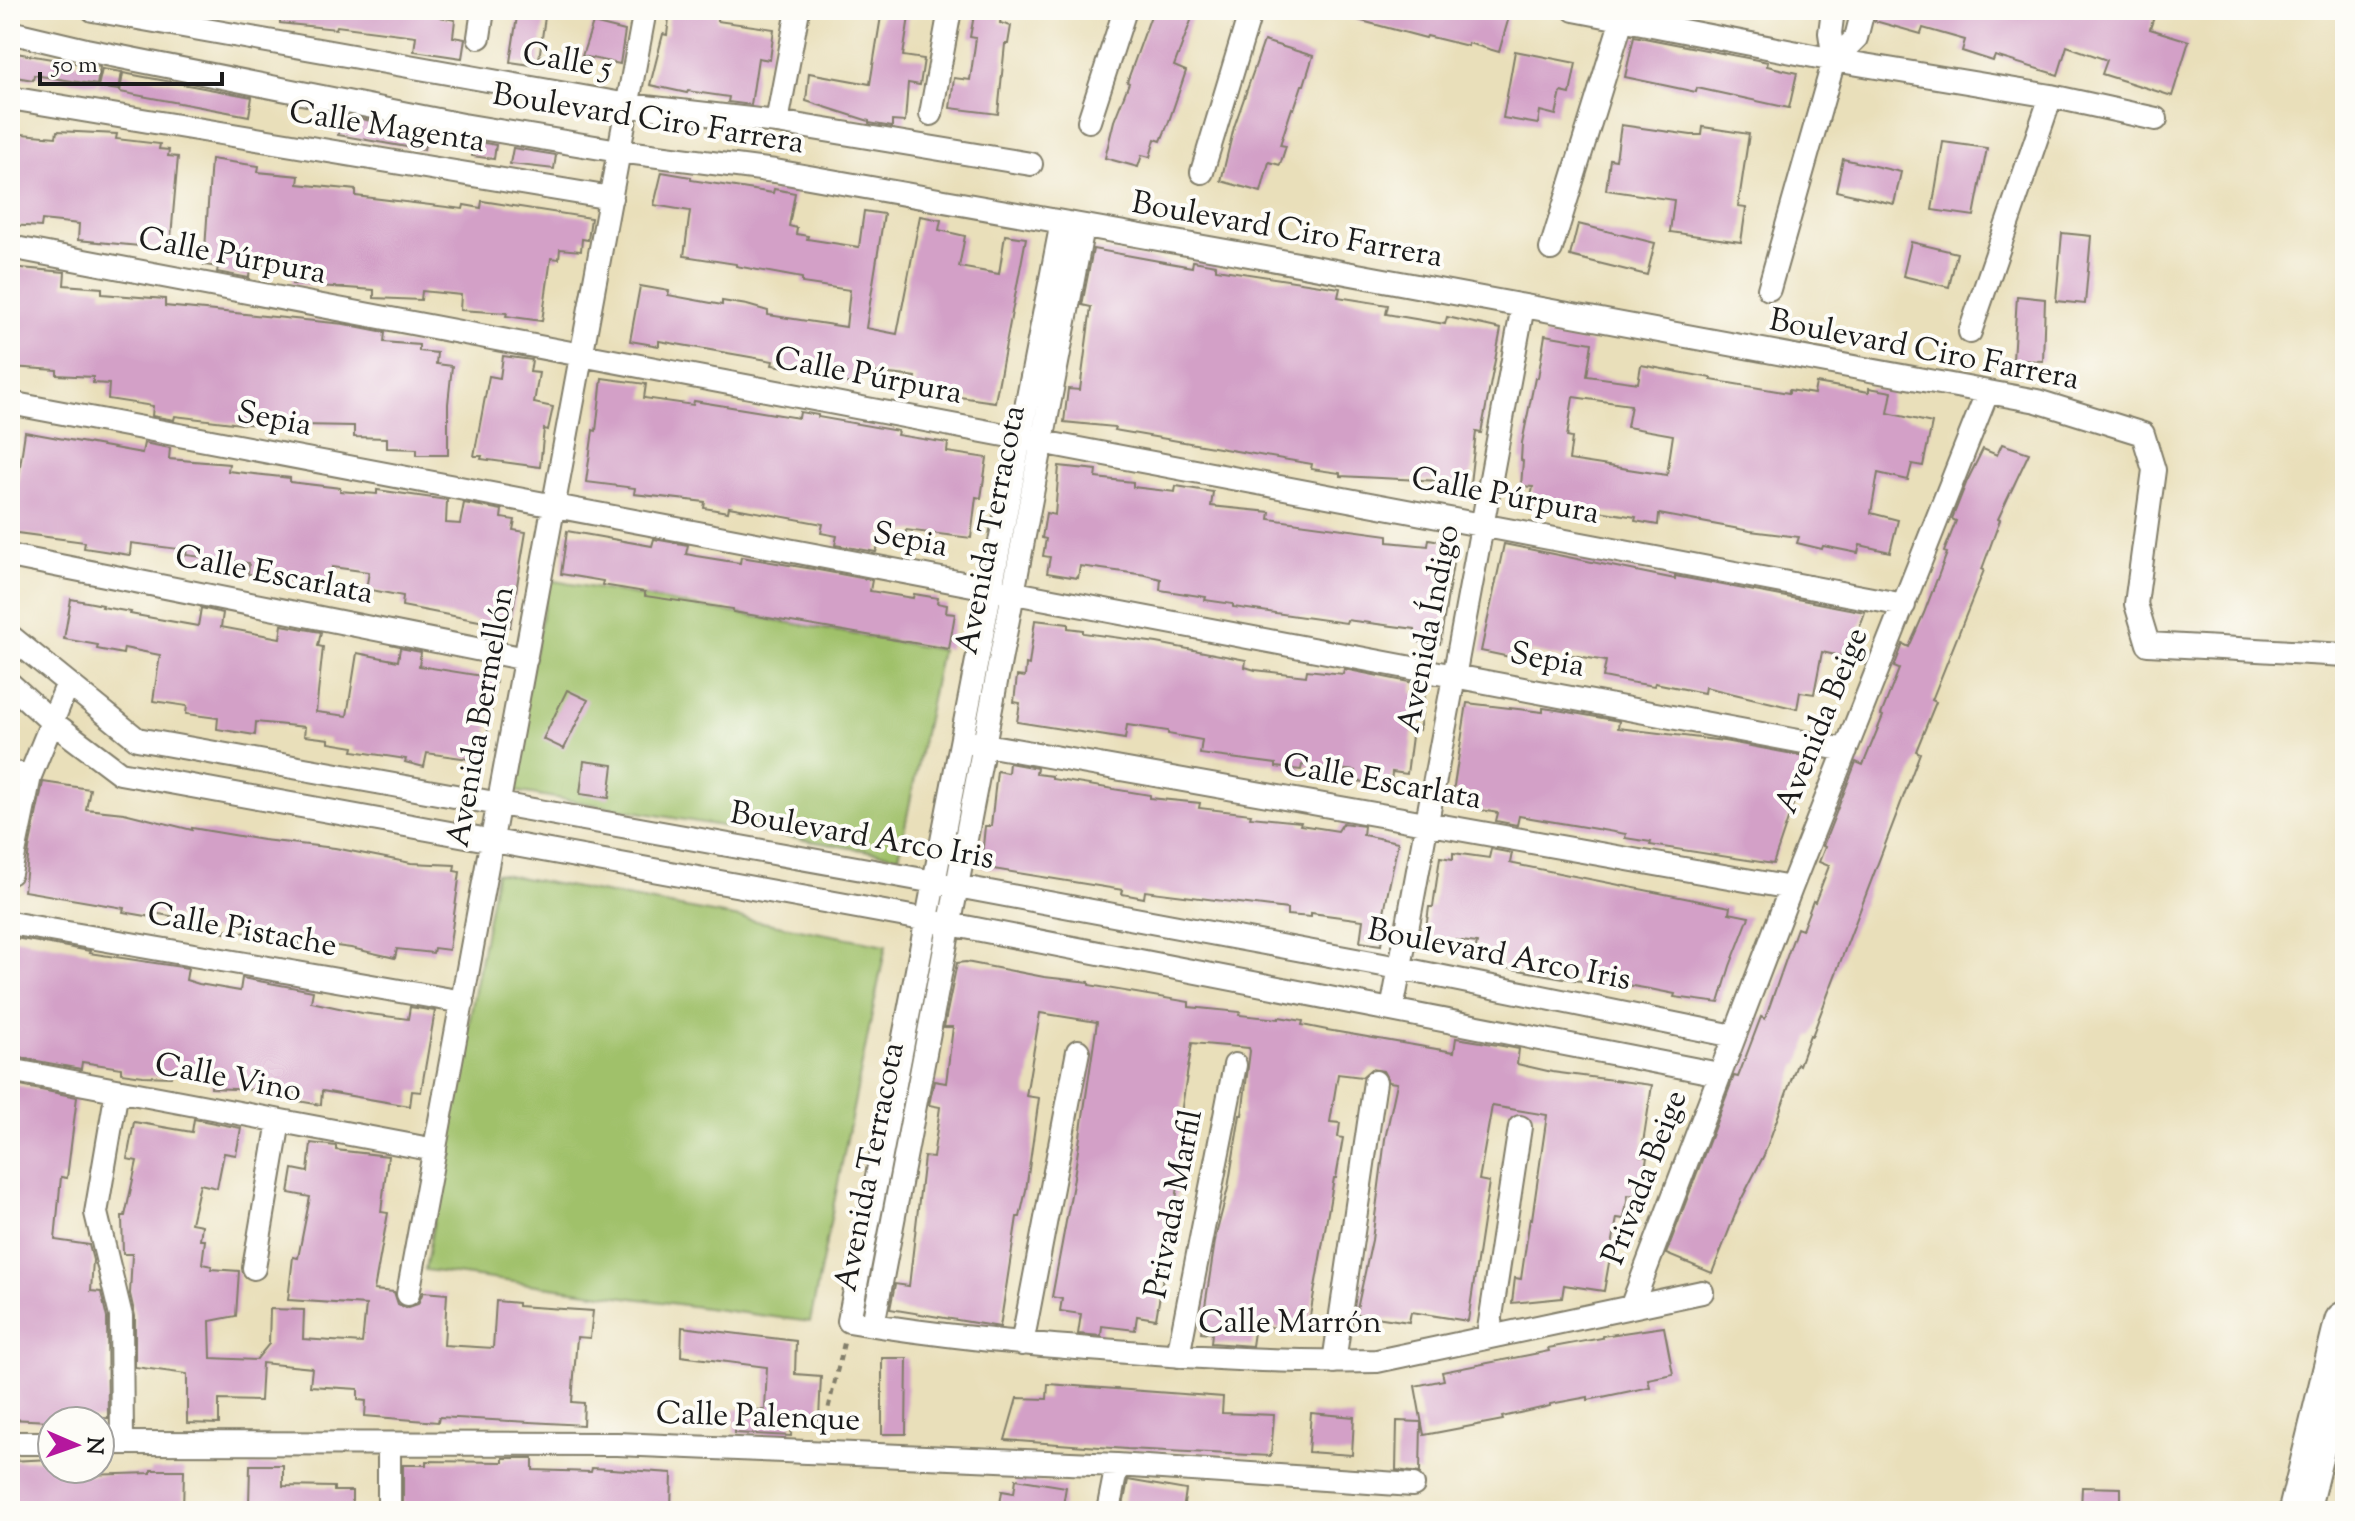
<svg xmlns="http://www.w3.org/2000/svg" width="2355" height="1521" font-family="'Sorts Mill Goudy',serif">
  <style>
    .green { fill: #a0c16a; stroke: #5e6e43; stroke-width: 2 }
    .building { fill: #d3a0c7; fill-rule: evenodd }
    .lines { fill: none; stroke-linecap: round; stroke-linejoin: round }
    .street-casing { stroke: #827e6b; stroke-width: 26 }
    .highway-casing { stroke: #827e6b; stroke-width: 44 }
    .path { stroke: #827e6b; stroke-width: 4; stroke-dasharray: 6 6; stroke-linecap: butt }
    .street { stroke: #fff; stroke-width: 22 }
    .highway { stroke: #fff; stroke-width: 40 }
    .labels { text-anchor: middle; dominant-baseline: central; stroke-width: 8; stroke-linejoin: round; paint-order: stroke }
    .street-label { font-size: 32px; fill: #1c1c1c; stroke: #fdfcf7 }
  </style>
  <rect width="100%" height="100%" fill="#fdfcf7"/>
  <filter id="ink" filterUnits="userSpaceOnUse"><feTurbulence type="fractalNoise" baseFrequency=".0125" numOctaves="2"/><feDisplacementMap in="SourceGraphic" scale="16" xChannelSelector="R" yChannelSelector="G"/><feConvolveMatrix kernelMatrix="1 2 1 2 8 2 1 2 1" color-interpolation-filters="sRGB"/></filter>
  <filter id="wash" filterUnits="userSpaceOnUse"><feTurbulence type="fractalNoise" baseFrequency=".006" numOctaves="4" result="noise"/><feDisplacementMap in="SourceGraphic" scale="32" xChannelSelector="R" yChannelSelector="G"/><feGaussianBlur stdDeviation="1.8" result="paint"/><feColorMatrix in="noise" values="0 0 0 0 0 0 0 0 0 0 0 0 0 0 0 0 0 1.4 0 .05"/><feComposite in="paint" operator="in"/></filter>
  <g filter="url(#wash)">
    <rect width="100%" height="100%" fill="#e9dfba"/>
    <path class="green" d="M549 580 941 650 899 856 508 790Z
      M496 873 886 945 810 1322 425 1270Z"/>
    <g id="blocks">
      <path class="building" d="M280 10H441L440 17 455 20 453 37 465 39 462 58 414 51 416 36 337 26 336 29 280 23Z
        M518 10H546L538 66 510 62Z
        M670 10H718L717 21 774 29 770 60 758 58 751 105 728 102 729 97 688 91 687 93 650 85 663 34 667 35Z
        M882 10H910L903 56 924 59 920 85 908 83 905 122 892 121V127L869 123V121L806 101 809 73 870 84Z
        M975 10H1002L1000 23 1011 26 1008 44H1005L998 114 950 108 954 78 970 80 976 38 970 37Z
        M1153 10H1195L1174 66 1186 71 1168 124 1161 141 1155 139 1150 157 1142 155 1138 167 1105 158 1114 121 1129 83 1127 82Z
        M1344 10H1511L1499 52 1468 43V46L1427 36 1426 38 1343 16Z
        M1877 10H2135L2154 17 2150 29 2189 41 2172 96 2102 74 2107 60 2067 46 2058 75 1995 56 1993 61 1962 51 1965 40 1923 28 1921 34 1875 21Z
        M593 23 625 31 620 64 582 56Z
        M1634 36 1768 62 1767 66 1797 73 1789 108 1697 88 1696 92 1625 77Z
        M1264 41 1313 56 1304 85H1302L1294 109 1292 108 1280 145 1286 146 1280 165 1269 162 1261 192 1221 181 1234 127Z
        M1515 51 1576 63 1570 94 1561 92 1556 115 1540 111 1538 124 1503 118Z
        M10 52 100 67 97 85 34 75 33 80 10 76Z
        M102 69 122 72 119 90 98 87Z
        M123 73 252 97 249 116 120 92Z
        M341 115 427 132 424 150 338 135Z
        M1621 125 1691 135H1702L1703 127 1749 134 1738 207 1746 208 1741 242 1670 232 1674 200 1606 190 1610 159 1616 160Z
        M57 131 117 134 116 139 160 144 159 149 169 150 168 156 178 157 170 249 78 240 79 224 42 220 41 227 10 225V133L56 137Z
        M474 141 496 145 494 159 472 156Z
        M1943 142 1987 148 1974 216 1932 210Z
        M513 148 556 155 554 169 510 164Z
        M211 159 259 166 258 172 299 176 298 184 356 190V196L463 209 464 205 481 208 482 201 591 218 588 240 582 239 581 251 560 249 559 259 551 258 542 321 506 316 507 313 460 310 461 295 422 291 421 300 374 298V290L292 284 293 268 250 265 249 278 217 272 218 267 204 265Z
        M1843 159 1901 172 1894 204 1836 191Z
        M662 172 691 177V180L773 193 774 189 795 193 789 226 797 228 796 234 808 236 807 239 859 247 864 211 884 214 866 328 897 334 920 216 941 220 939 230 965 236 959 267 999 274 1005 235 1026 238 995 402 960 397 959 402 913 395 916 377 862 371 860 385 840 382V375L772 365 773 361 659 341V346L630 341 640 286 669 291 668 295 722 305V301L747 305 768 311V315L846 327 850 290 802 283V278L736 266V264L684 256 690 211 654 205Z
        M1578 224 1655 243 1647 275 1570 256Z
        M2062 233 2091 236 2085 304 2056 301Z
        M1911 242 1957 253 1949 287 1903 276Z
        M1093 249 1192 267 1193 261 1216 265V269L1340 288 1338 297 1388 305 1386 314 1445 324 1447 317 1501 329 1481 433 1476 432 1469 492 1439 489 1440 481 1340 476V473L1311 469 1312 464 1114 430 1115 427 1064 422 1068 389 1080 390 1091 307 1082 305Z
        M10 267 65 272 64 285 102 288V294L165 299V306L344 324 385 332 384 342 419 345V351L437 353 436 364 452 366 448 404V455H417V449L387 448V438L354 437V426L241 424 175 416 174 420 152 416 153 406 108 399 109 384 93 383V377L57 375V370L10 367Z
        M2017 296 2045 299 2043 361 2013 360Z
        M1545 335 1592 343 1587 376 1638 383 1641 365 1711 378V380L1789 393V390L1814 394 1816 383 1869 392V388L1892 392 1888 413 1932 423 1923 466 1912 464 1908 480 1878 473 1871 513 1898 520 1890 552 1860 545 1858 553 1823 546 1822 549 1797 543 1799 537 1750 531 1659 514 1658 525 1635 521 1636 517 1598 511 1597 516 1564 509V506L1530 502 1533 487 1521 486 1523 461 1521 460 1522 443 1535 378H1538ZM1573 397 1631 405 1627 427 1673 435 1667 475 1569 460 1572 438 1567 437Z
        M503 356 532 360 530 372 539 373 534 403 553 407 548 430 544 429 540 467 481 459 482 456H474L489 376 500 378Z
        M602 378 646 384 644 398 693 405 694 401 799 418 800 412 818 415V417L898 431 897 435 948 443 947 452 987 458 981 498 976 497 971 538 906 530 905 536 882 532 876 552 835 545 837 536 821 533 823 524 729 507 728 512 704 508 705 502 634 494 635 488 586 482 593 430 596 431Z
        M25 432 142 453 144 443 149 444 170 448 169 459 229 464 228 471 290 478V482L340 488V491L377 494V490L447 500 446 523 460 524 464 503 502 510 501 518 515 520 513 530 526 532 510 627 402 606 403 596 366 589 369 572 332 567 330 590 306 587 307 581 248 574 249 563 186 555 187 550 131 543 130 555 84 548 85 542 10 532V493L16 494Z
        M2002 444 2029 453 1998 519 2000 520 1982 569 1984 570 1932 700 1936 702 1916 751 1920 753 1812 1036 1810 1035 1799 1065 1797 1064 1764 1155 1741 1200 1712 1273 1666 1254 1734 1076 1738 1077 1761 1017 1765 1019 1797 928 1802 930 1813 901 1815 902 1829 866 1819 862 1825 847 1823 846 1856 762 1863 765 1883 716 1881 715 1899 669 1894 667 1903 644 1909 647 1924 613 1947 553 1944 552 1956 521 1952 519 1967 481 1983 449 1997 455Z
        M1059 466 1097 470 1096 478 1133 482V487L1175 492 1176 486 1213 492 1211 506 1270 512 1269 519 1388 535V542L1428 546 1429 539 1456 544 1440 644 1419 642 1420 634 1415 633V629L1347 620 1346 623 1233 607V604L1205 600 1206 597 1160 590 1161 579 1146 575 1080 566 1078 578 1047 573 1050 557 1043 556 1046 539 1042 538 1046 513 1055 515Z
        M567 531 652 546 654 539 688 545 686 554 696 556 740 563 741 557 813 569 872 580 870 591 913 598 914 594 938 598 937 603 947 605 946 613 955 614 949 649 733 612V609L645 596V592L602 585 603 581 561 574Z
        M1504 544 1675 579V576L1865 612 1849 658 1822 652 1814 694 1800 692 1797 709 1705 687 1704 693 1655 683 1654 686 1629 682 1603 677 1606 661 1566 654 1565 659 1531 651 1529 661 1481 651Z
        M71 599 103 605 102 607 131 612 130 614 198 626 201 608 223 613 221 627 280 638 282 625 321 632 318 646 323 647 316 712 347 716 357 653 398 661 400 648 421 652 419 666 482 676V679L496 681 483 761 427 753 424 767 405 762 406 759 353 751 354 747 329 743V739L304 736 305 727 256 722 255 735 217 729 218 718 186 714 187 706 153 701 160 655 124 648 123 654 97 649 98 645 64 639Z
        M1035 620 1068 624V628L1083 630V633L1157 643 1246 660 1245 667 1255 670 1306 676 1307 670 1343 674 1344 669 1414 683 1412 693 1425 695 1419 730 1413 729 1407 774 1392 772 1391 784 1354 781 1355 771 1302 765 1301 770 1276 767V764L1200 754 1202 740 1168 734V731L1127 725 1125 739 1017 722 1020 703 1014 702 1017 676 1025 677 1026 664 1029 665Z
        M567 690 588 700 564 749 543 739Z
        M1467 703 1543 712V708L1557 710 1619 721 1618 728 1724 741 1809 757 1773 864 1650 845 1651 842 1625 838 1626 834 1519 816 1517 825 1496 821 1498 813 1476 809 1479 796 1453 792Z
        M584 761 613 765 609 798 580 794Z
        M1009 763 1037 768 1036 774 1052 776V779L1150 795V798L1200 803 1199 808 1251 814 1250 817 1301 822 1300 825 1338 831 1343 823 1364 826 1363 835 1398 842 1382 922H1384L1381 945 1360 942 1363 920 1311 913V917L1287 915V909L1145 891 1144 898 1122 894 1123 890 981 867 985 826H991L997 771 1008 773Z
        M43 782 90 789 86 809 124 813 192 830V828L263 840 335 848 411 863 455 865 454 871 460 872 449 950 434 948 433 953 397 949 395 958 351 948 299 941 298 945 276 941 277 937 226 930 225 933 198 928 199 921 153 913 152 917 123 912 124 908 24 891 29 849Z
        M1491 849 1512 853 1510 863 1514 864 1730 907 1729 913 1749 917 1730 966 1719 1003 1674 997 1675 994 1650 989 1598 980V984L1501 967 1503 957 1475 953 1477 943 1425 936 1429 907H1433L1440 857 1453 859V853L1489 858Z
        M15 938 90 951 89 953 188 968 186 980 199 984 240 991 242 978 313 991 311 1002 362 1013 408 1019 410 1007 435 1011 421 1092 412 1091 410 1106 322 1091 321 1105 298 1101 299 1093 258 1088V1090L211 1088 212 1072 172 1068 171 1077 143 1076 121 1073V1068L82 1062 81 1069 10 1056V961Z
        M966 962 1044 977 1089 982V985L1189 1002V1007L1240 1012 1239 1015 1279 1019V1017L1303 1021 1302 1025 1327 1030 1454 1052 1456 1038 1481 1042 1519 1049 1517 1064 1552 1072 1652 1085 1641 1156 1647 1157 1640 1196 1628 1195 1624 1219 1617 1218 1604 1291 1564 1285 1562 1298 1512 1303 1515 1278 1521 1279 1530 1218 1532 1219 1547 1115 1492 1106 1479 1180 1489 1182 1468 1321 1411 1312 1409 1322 1356 1314 1372 1240 1385 1139 1397 1083 1389 1082 1383 1071 1371 1069 1362 1077 1338 1074 1330 1122 1340 1123 1338 1137 1343 1138 1336 1178H1334L1331 1195 1309 1322 1292 1320 1290 1330 1255 1325 1252 1346 1211 1343 1212 1333 1201 1332 1216 1235 1228 1188 1240 1115H1242L1250 1051 1249 1048 1192 1043 1179 1126 1188 1127 1156 1319 1137 1316 1135 1330 1102 1326 1101 1336 1078 1334 1081 1314 1060 1311 1062 1299 1052 1297 1073 1184 1097 1022 1040 1013 1026 1096 1039 1098 1026 1190 1020 1217H1017L1000 1327 890 1309 895 1284 909 1286 924 1157 933 1158 940 1107 929 1105 934 1081 946 1083 953 1027H944L957 963Z
        M10 1084 77 1097 67 1178 61 1177 55 1240 89 1245 93 1260 91 1291 101 1292 107 1318 108 1418 50 1421 10 1419Z
        M194 1119 241 1128 236 1155 224 1153 217 1188 200 1184 191 1223 202 1225 200 1240H205L202 1264 212 1266 211 1269 239 1271 236 1316 210 1321 211 1358 256 1360 269 1344 270 1309 304 1310 303 1339 362 1343 366 1305 288 1300 293 1257 298 1258 310 1197 289 1193 293 1169 308 1172 311 1143 336 1146V1150L388 1156 381 1212 388 1213 374 1290 394 1292 398 1304 406 1308 418 1304 423 1292 447 1294 444 1345 493 1348 496 1301 518 1303V1306L593 1311 590 1338 577 1337 572 1402 584 1403 583 1425 439 1417 438 1422 365 1416 366 1401 358 1400V1389L310 1386 312 1368 262 1363 260 1401 219 1400V1424L187 1423V1374L135 1367V1316L130 1294 132 1254H123L122 1216H125L137 1161 127 1159 134 1122 192 1132Z
        M682 1327 796 1341 795 1374 821 1376 819 1419 792 1418 791 1436 734 1433 735 1409 765 1410 767 1367 681 1356Z
        M1664 1327 1673 1374 1648 1379 1650 1387 1588 1400V1397L1550 1404V1406L1502 1417 1503 1420 1424 1435 1415 1386 1444 1380 1442 1372 1549 1351 1548 1348 1602 1338V1336Z
        M882 1358H907L906 1434H882Z
        M1048 1384 1223 1397 1222 1413 1274 1415 1271 1456 1127 1449 1005 1440 1017 1398 1047 1399Z
        M1311 1413 1354 1417 1352 1455 1308 1452Z
        M1397 1421 1421 1422 1420 1473 1396 1470Z
        M503 1458H533V1470L591 1472 592 1468 611 1469 672 1473 671 1511H403V1465H426V1461L503 1462Z
        M52 1459V1469H88V1475L151 1473V1470H184L183 1511H10V1461Z
        M250 1465H283V1486L334 1487V1491H352V1511H287V1506L249 1505Z
        M1016 1479 1066 1487 1062 1511H999L1002 1491 1014 1493Z
        M1128 1480 1186 1490 1183 1511H1122Z
        M2082 1487 2121 1488V1511L2081 1510Z"/>
    </g>
  </g>
  <g filter="url(#ink)">
    <use href="#blocks" fill-opacity="0" stroke="#827e6b" stroke-width="2"/>
    <g class="lines">
      <defs>
        <path id="street" d="M93 10 628 105 777 122 1031 164
          M1574 10 1834 60 2051 96 2156 119
          M10 32 86 50 463 125 619 151 775 171 1260 257 2037 401 2143 434 2154 470 2136 604 2148 644 2345 655
          M479 37 483 10
          M1834 60 1856 38 1863 10
          M10 98 611 198
          M931 114 950 10
          M1089 121 1125 10
          M777 122 798 10
          M1202 172 1251 10
          M1062 222 849 1321C937 1336 1026 1344 1115 1351 1202 1358 1290 1363 1377 1361L1702 1292
          M10 247 1904 605
          M1551 249 1622 19
          M1769 289 1834 60 1830 33 1833 10
          M1970 332 2051 96
          M10 403 1846 750
          M10 556 526 659
          M10 636 137 739 957 886 1399 968 1734 1036
          M10 684 51 721 120 773 950 924 1719 1074
          M969 742 1791 888
          M10 772 30 776
          M10 873 30 776 68 683
          M10 923 463 1002
          M1392 1010 1523 306
          M10 1070 435 1150
          M117 1090 96 1213 121 1316 122 1443
          M254 1268 279 1121
          M408 1294 645 10
          M1632 1305 1791 888 1987 393
          M873 1325 1083 227
          M1488 1336 1520 1127
          M1022 1344 1078 1051
          M1178 1356 1235 1065
          M1334 1362 1375 1082
          M10 1443H52
          M100 1443 617 1444 1117 1465 1413 1485
          M389 1511V1445
          M1108 1511 1117 1465"/>
        <path id="highway" d="M2299 1511 2345 1322"/>
      </defs>
      <use href="#street" class="street-casing"/>
      <use href="#highway" class="highway-casing"/>
      <path class="path" d="M823 1431 844 1343"/>
      <use href="#street" class="street"/>
      <use href="#highway" class="highway"/>
    </g>
  </g>
  <g class="labels">
    <g class="street-label">
      <text transform="translate(567 62) rotate(10)">Calle 5</text>
      <text transform="translate(648 120) rotate(9)">Boulevard Ciro Farrera</text>
      <text transform="translate(387 128) rotate(9)">Calle Magenta</text>
      <text transform="translate(1287 231) rotate(10)">Boulevard Ciro Farrera</text>
      <text transform="translate(232 257) rotate(11)">Calle Púrpura</text>
      <text transform="translate(1924 351) rotate(11)">Boulevard Ciro Farrera</text>
      <text transform="translate(868 377) rotate(11)">Calle Púrpura</text>
      <text transform="translate(274 420) rotate(11)">Sepia</text>
      <text transform="translate(1505 497) rotate(11)">Calle Púrpura</text>
      <text transform="translate(992 530) rotate(-79)">Avenida Terracota</text>
      <text transform="translate(910 541) rotate(11)">Sepia</text>
      <text transform="translate(274 576) rotate(11)">Calle Escarlata</text>
      <text transform="translate(1430 629) rotate(-79)">Avenida Índigo</text>
      <text transform="translate(1547 661) rotate(11)">Sepia</text>
      <text transform="translate(482 717) rotate(-80)">Avenida Bermellón</text>
      <text transform="translate(1823 721) rotate(-68)">Avenida Beige</text>
      <text transform="translate(1382 783) rotate(10)">Calle Escarlata</text>
      <text transform="translate(862 837) rotate(10)">Boulevard Arco Iris</text>
      <text transform="translate(242 931) rotate(10)">Calle Pistache</text>
      <text transform="translate(1499 956) rotate(11)">Boulevard Arco Iris</text>
      <text transform="translate(228 1079) rotate(11)">Calle Vino</text>
      <text transform="translate(871 1167) rotate(-79)">Avenida Terracota</text>
      <text transform="translate(1646 1178) rotate(-69)">Privada Beige</text>
      <text transform="translate(1175 1204) rotate(-79)">Privada Marfil</text>
      <text x="1290" y="1324">Calle Marrón</text>
      <text transform="translate(758 1418) rotate(2)">Calle Palenque</text>
    </g>
  </g>
  <rect width="2355" height="1521" fill="none" stroke="#fdfcf7" stroke-width="40"/>
  <g transform="translate(76 1445) rotate(92)"><circle r="38" fill="#fdfcf7" stroke="#a3a29f" stroke-width="2"/>
  <path d="M0-6L14 30L0 20L-14 30Z" fill="#b5179e"/>
  <text y="-12" font-size="22" font-weight="bold" text-anchor="middle" fill="#1c1c1c">N</text>
  </g>
  <path d="M40 72v12h182v-12" fill="none" stroke="#1c1c1c" stroke-width="4"/>
  <text x="52" y="72" font-size="24" fill="#1c1c1c" stroke="#fdfcf7" stroke-width="6" paint-order="stroke">50 m</text>
</svg>
